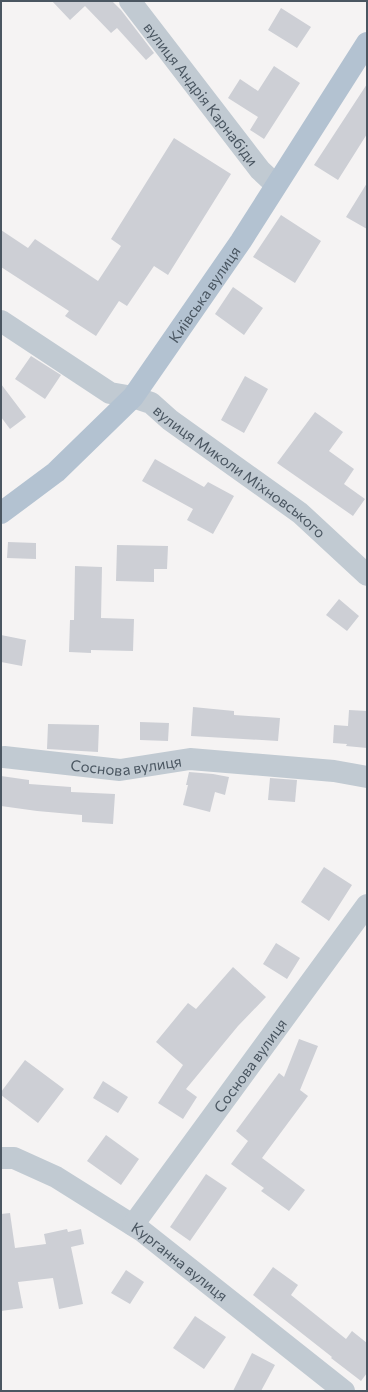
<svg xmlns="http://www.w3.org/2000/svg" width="368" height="1392" font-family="Commissioner,sans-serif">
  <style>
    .building { fill: #cdcfd5 }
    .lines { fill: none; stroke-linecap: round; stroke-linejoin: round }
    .minor { stroke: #c1cad2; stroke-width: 22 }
    .major { stroke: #b3c2d1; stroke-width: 22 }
    .labels { text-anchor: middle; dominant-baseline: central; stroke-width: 3; stroke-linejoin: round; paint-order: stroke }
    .street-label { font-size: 15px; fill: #4a5661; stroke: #fff }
  </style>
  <rect width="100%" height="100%" fill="#f5f3f3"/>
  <path class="building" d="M52 1H112L121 10 154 53 146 60 117 28 111 33 85 6 70 20Z
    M281 8 311 27 297 48 268 30Z
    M274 66 300 83 264 139 250 130 258 117 228 98 240 79 258 91Z
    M367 84V134L338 180 314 165Z
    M174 138 231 174 168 275 154 266 127 306 119 301 96 336 65 316 69 311 1 267V230L28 248 35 239 98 281 121 246 111 239Z
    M367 183V229L346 217Z
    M281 215 321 241 295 283 253 257Z
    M233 287 263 308 244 335 215 314Z
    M31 356 61 375 45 399 15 379Z
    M245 376 268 389 244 433 221 420Z
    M1 384 26 417 10 429 1 417Z
    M315 412 343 432 329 451 354 469 344 484 365 499 353 516 277 463Z
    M155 459 204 487 208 482 234 496 213 534 187 520 193 509 142 481Z
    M8 542 36 543V559L7 558Z
    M117 545 168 546 167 569H154V582L116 581Z
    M75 566 102 567 101 618 134 619 133 651 91 650V653L69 652 70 620H74Z
    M339 599 359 616 347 631 326 615Z
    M1 635 26 640 22 666 1 662Z
    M193 707 234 711V715L280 718 278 741 191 736Z
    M349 710 367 711V748L346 746 347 744 333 743 334 725 348 726Z
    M140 722 169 723 168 741 140 740Z
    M48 724 99 725 98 752 47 749Z
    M189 772 213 774 229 777 225 795 215 792 210 812 183 805 188 785H186Z
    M1 776 29 780V784L71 787V792L115 794 113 824 82 822V815L37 811 1 806Z
    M270 778 297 780 295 802 268 800Z
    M324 867 352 885 329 921 301 902Z
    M276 943 300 958 287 979 263 964Z
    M233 967 266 997 238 1026 186 1089 197 1097 183 1119 158 1103 183 1065 156 1042 188 1003 196 1009Z
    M299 1039 318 1046 300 1090 308 1096 262 1158 305 1190 289 1211 261 1191 264 1188 231 1164 248 1141 236 1131 279 1073 284 1077Z
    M25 1060 64 1089 38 1123 1 1095V1092Z
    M103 1081 128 1097 118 1113 93 1098Z
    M106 1135 139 1159 121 1185 87 1161Z
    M206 1174 227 1188 190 1241 170 1227Z
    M10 1213 15 1248 46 1244 44 1234 67 1229 68 1232 81 1229 84 1244 71 1247 83 1304 59 1309 53 1278 18 1282 23 1308 1 1311V1214Z
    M273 1267 298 1285 291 1295 346 1339 352 1331 367 1343V1373L361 1381 331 1358 332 1357 253 1295Z
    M126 1270 144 1282 130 1304 111 1293Z
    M195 1316 226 1337 204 1369 173 1348Z
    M252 1353 275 1365 261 1391H233Z"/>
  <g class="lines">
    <g class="minor">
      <path id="s1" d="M130 1 260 170 276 185"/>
      <path id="s2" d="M1 321 110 393 133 397 151 403 170 420 300 513 367 575"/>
      <path id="s3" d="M4 757 120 770 190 759 334 771 367 777"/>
      <path id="s4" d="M1 1158H14L56 1177 142 1231 344 1391"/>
      <path id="s5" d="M133 1225 367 905"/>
    </g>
    <path class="major" id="s6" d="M1 513 56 472 133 397 241 241 367 43"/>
  </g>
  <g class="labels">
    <g class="street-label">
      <text stroke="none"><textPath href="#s1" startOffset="117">вулиця Андрія Карнабіди</textPath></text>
      <text stroke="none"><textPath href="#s6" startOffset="301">Київська вулиця</textPath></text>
      <text stroke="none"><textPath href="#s2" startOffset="285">вулиця Миколи Міхновського</textPath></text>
      <text stroke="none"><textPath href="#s3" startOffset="123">Соснова вулиця</textPath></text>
      <text stroke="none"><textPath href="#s5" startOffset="198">Соснова вулиця</textPath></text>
      <text stroke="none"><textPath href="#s4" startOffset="209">Курганна вулиця</textPath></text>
    </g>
  </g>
  <rect width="368" height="1392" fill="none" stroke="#4a5661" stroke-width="4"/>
</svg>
